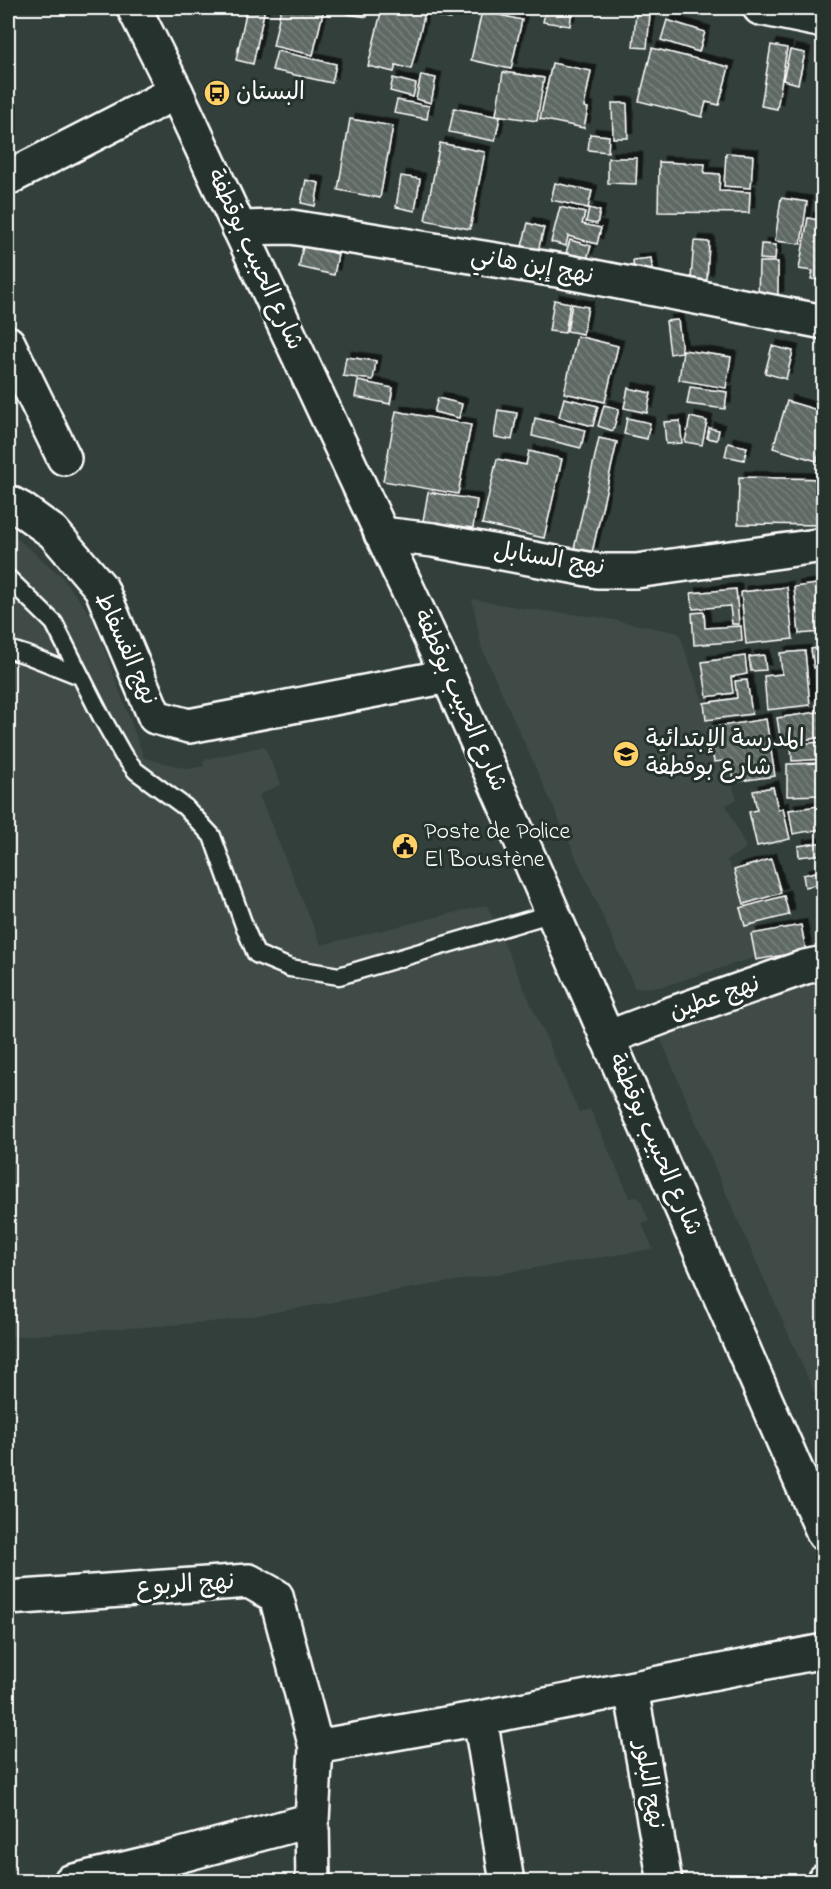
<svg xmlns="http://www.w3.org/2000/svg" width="831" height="1889" font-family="'Indie Flower','Playpen Sans Arabic',sans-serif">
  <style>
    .built { fill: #404c47 }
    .building { fill: url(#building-back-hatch); stroke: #fff; stroke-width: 1.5; filter: url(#shadow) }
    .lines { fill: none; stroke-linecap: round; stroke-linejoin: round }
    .lane-casing { stroke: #fff; stroke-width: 21 }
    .street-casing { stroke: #fff; stroke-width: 38 }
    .primary-casing { stroke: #fff; stroke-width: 38 }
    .lane { stroke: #26332d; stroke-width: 16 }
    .street { stroke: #26332d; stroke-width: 33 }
    .primary { stroke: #26332d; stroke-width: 33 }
    .labels { text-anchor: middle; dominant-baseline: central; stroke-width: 6; stroke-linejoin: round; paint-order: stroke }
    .poi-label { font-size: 24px; fill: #fff; stroke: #26332d; text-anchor: start }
    .street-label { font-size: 24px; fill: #fff; stroke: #26332d }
  </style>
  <defs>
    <pattern id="building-back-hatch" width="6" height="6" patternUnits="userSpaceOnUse" patternTransform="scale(1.5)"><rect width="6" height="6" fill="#5f6964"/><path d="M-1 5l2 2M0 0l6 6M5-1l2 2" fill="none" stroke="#77807b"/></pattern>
    <filter id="shadow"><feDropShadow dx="5.5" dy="-5.5" stdDeviation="0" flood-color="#0009"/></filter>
  </defs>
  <rect width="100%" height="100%" fill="#333f3a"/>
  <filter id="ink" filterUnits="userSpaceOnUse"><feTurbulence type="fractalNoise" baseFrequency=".0167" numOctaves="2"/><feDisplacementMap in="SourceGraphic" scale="12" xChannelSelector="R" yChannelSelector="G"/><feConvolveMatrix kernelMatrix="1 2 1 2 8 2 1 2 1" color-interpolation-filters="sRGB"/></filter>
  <g filter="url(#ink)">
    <path class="built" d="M8 531 60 575 93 618 144 758 189 769 204 766 203 760 264 746 281 784 259 795 321 945 487 905 579 1112 590 1109 630 1198 639 1197 649 1221 642 1224 653 1249 412 1288 224 1321 8 1337Z
      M472 599 527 609 598 617 679 633 737 799 726 805 746 848 727 860 772 952 661 987 635 988 482 649Z
      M823 979V1412L722 1184 660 1037 688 1024 783 985Z"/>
    <path class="building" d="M247 8H265L253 64 236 60Z
      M281 8H324L313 55 273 46Z
      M348 8H369L367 17 347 14Z
      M382 8H426L411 69 396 65 394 72 368 66Z
      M437 8H452L450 19 436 16Z
      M546 8H572L570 26 543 22Z
      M482 11 522 20 511 69 471 60Z
      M636 13 650 14 647 48 633 47Z
      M667 20 705 32 699 52 661 40Z
      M771 45 787 48 777 109 761 106Z
      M652 48 729 67 719 105 706 102 702 117 639 101Z
      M790 50 805 53 798 84 783 80Z
      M277 51 336 64 332 83 272 70Z
      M552 63 591 71 584 107 588 108 584 128 540 119Z
      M503 72 544 78 537 121 496 115Z
      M421 75 436 78 431 103 416 99Z
      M393 78 416 84 413 97 390 91Z
      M397 100 429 106 427 119 394 113Z
      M612 103H627L628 138H613Z
      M454 108 500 117 495 141 449 132Z
      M350 119 393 126 380 198 338 190Z
      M590 134 609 136 608 152 588 150Z
      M440 143 485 152 470 229 425 220Z
      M726 153 753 155 751 188 724 186Z
      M608 158H637L636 184 608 183Z
      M659 162 705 164 704 173 720 174 719 191 750 192 749 213 658 212Z
      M401 176 420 179 415 211 396 207Z
      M306 180 319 183 315 206 301 203Z
      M555 183 592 191 588 208 551 200Z
      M781 198 807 202 801 244 775 241Z
      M560 207 585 213 582 224 601 228 597 244 568 236 566 246 551 242Z
      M589 208 600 211 597 224 586 222Z
      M808 218 824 221V281L811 279 813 271 799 269Z
      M528 223 544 228 538 251 522 246Z
      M570 240 591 246 587 259 566 253Z
      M694 241 709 242 707 280 691 279Z
      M761 244 776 245 775 260 760 259Z
      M303 246 338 254 334 275 299 267Z
      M651 258 653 275 634 276 633 260Z
      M759 262H778V297H758Z
      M554 300 570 303 565 333 549 331Z
      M572 304 588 307 583 334 567 331Z
      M678 320 682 352 670 354 666 321Z
      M577 336 618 346 605 402 564 393Z
      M772 346 793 351 786 379 765 373Z
      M683 350 731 357 726 388 679 380Z
      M346 357 376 361 373 380 343 376Z
      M358 381 393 388 390 404 355 397Z
      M690 387 727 392 725 409 687 404Z
      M628 388 651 393 647 413 624 408Z
      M438 398 462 404 459 418 434 412Z
      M564 398 598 406 593 426 559 417Z
      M787 401 824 412V439L817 461 773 448Z
      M604 405 619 409 613 431 598 426Z
      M498 410 517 413 512 440 494 437Z
      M396 411 471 425 458 494 383 481Z
      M690 417 707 421 702 445 685 442Z
      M535 418 585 430 581 448 532 436Z
      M627 418 650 423 647 439 624 434Z
      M680 421 682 443 666 444 664 422Z
      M709 428 719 430 717 440 707 438Z
      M599 438 617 442 592 553 574 549Z
      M728 443 747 447 744 460 725 456Z
      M529 451 562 459 544 538 482 524 497 459 526 465Z
      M739 477 824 479V525L738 524Z
      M428 492 477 500 473 528 423 521Z
      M817 584 822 632 799 634 794 587Z
      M787 587 793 639 746 644 741 592Z
      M736 589 739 624H732L730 606 693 609 691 593Z
      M704 612 705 628 741 626 742 641 694 645 692 613Z
      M824 647V667L814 668 811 649Z
      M805 651 810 705 767 710 764 676 782 674 780 653Z
      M764 655 766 670 751 671 749 657Z
      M745 656 747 674 731 677 733 693 707 697 702 662Z
      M747 680 752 714 706 720 704 703 737 698 735 681Z
      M824 711V737L781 743 777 718Z
      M766 719 775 776 734 782 731 760 714 762 708 728Z
      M824 742V759L792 761 791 744Z
      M824 763V795L787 796V764Z
      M773 787 778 810 783 808 790 839 757 846 749 812 757 810 753 791Z
      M819 806 822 829 793 834 789 810Z
      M824 842V854L799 857 798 846Z
      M771 859 781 893 744 904 734 870Z
      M824 870V883L805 887 803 875Z
      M784 896 789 915 745 926 740 908Z
      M801 925 806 951 756 960 751 934Z"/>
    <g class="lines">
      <defs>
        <path id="lane" d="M8 578 54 623 101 716 123 755 136 771 185 807 212 836 245 928 256 954 290 968 339 976 553 913
          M8 649 27 655 80 676"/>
        <path id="street" d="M760 8 824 21
          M8 178 176 92
          M239 228 291 227 563 271 824 322
          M8 343 64 458
          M8 502 21 509 53 532 101 588 155 717 189 726 448 676
          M381 534 433 540 598 571H636L824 545
          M607 1038 665 1016 805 967 824 963
          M8 1598 249 1581 276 1596 316 1747 312 1820 313 1882
          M631 1689 665 1882
          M480 1718 507 1882
          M316 1747 480 1718 824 1651
          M70 1882 174 1857 312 1820
          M823 1882 824 1881"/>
        <path id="primary" d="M134 8 176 92 448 676 532 865 824 1534"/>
      </defs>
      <use href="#lane" class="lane-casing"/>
      <use href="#street" class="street-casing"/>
      <use href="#primary" class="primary-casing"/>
      <use href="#lane" class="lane"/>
      <use href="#street" class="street"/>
      <use href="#primary" class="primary"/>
    </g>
  </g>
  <defs>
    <symbol id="bus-disc" viewBox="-11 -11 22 22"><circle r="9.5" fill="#ffd166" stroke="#26332d"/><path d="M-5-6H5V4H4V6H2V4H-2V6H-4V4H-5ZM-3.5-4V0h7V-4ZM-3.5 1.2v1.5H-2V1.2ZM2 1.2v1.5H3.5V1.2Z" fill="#111"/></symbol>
    <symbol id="school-disc" viewBox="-11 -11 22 22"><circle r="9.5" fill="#ffd166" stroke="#26332d"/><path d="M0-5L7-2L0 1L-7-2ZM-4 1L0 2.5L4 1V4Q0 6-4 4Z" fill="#111"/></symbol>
    <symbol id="civic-disc" viewBox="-11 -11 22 22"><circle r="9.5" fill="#ffd166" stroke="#26332d"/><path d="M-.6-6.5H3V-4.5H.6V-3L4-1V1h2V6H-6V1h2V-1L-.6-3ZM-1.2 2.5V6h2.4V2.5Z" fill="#111"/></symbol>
  </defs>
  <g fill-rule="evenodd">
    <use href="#bus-disc" x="202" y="78" width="30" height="30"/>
    <use href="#school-disc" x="611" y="739" width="30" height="30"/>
    <use href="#civic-disc" x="390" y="831" width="30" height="30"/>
  </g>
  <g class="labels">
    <g class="poi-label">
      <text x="236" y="93">البستان</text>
      <text x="646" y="740">المدرسة الإبتدائية<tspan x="646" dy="28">شارع بوقطفة</tspan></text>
      <text x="424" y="832">Poste de Police<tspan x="424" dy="28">El Boustène</tspan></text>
    </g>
    <g class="street-label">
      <text transform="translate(254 260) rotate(65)">شارع الحبيب بوقطفة</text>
      <text transform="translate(532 267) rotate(10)">نهج إبن هاني</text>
      <text transform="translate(549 560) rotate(9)">نهج السنابل</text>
      <text transform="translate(125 649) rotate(66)">نهج الفسفاط</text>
      <text transform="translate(459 701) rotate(66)">شارع الحبيب بوقطفة</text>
      <text transform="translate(715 999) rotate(-19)">نهج عطين</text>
      <text transform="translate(654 1145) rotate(66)">شارع الحبيب بوقطفة</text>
      <text transform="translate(185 1586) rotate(-4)">نهج الربوع</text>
      <text transform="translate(648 1785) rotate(80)">نهج البلور</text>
    </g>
  </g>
  <rect width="831" height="1889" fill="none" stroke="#26332d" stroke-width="30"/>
  <rect x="15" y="15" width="801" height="1859" fill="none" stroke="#fff" stroke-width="2" filter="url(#ink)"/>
</svg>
